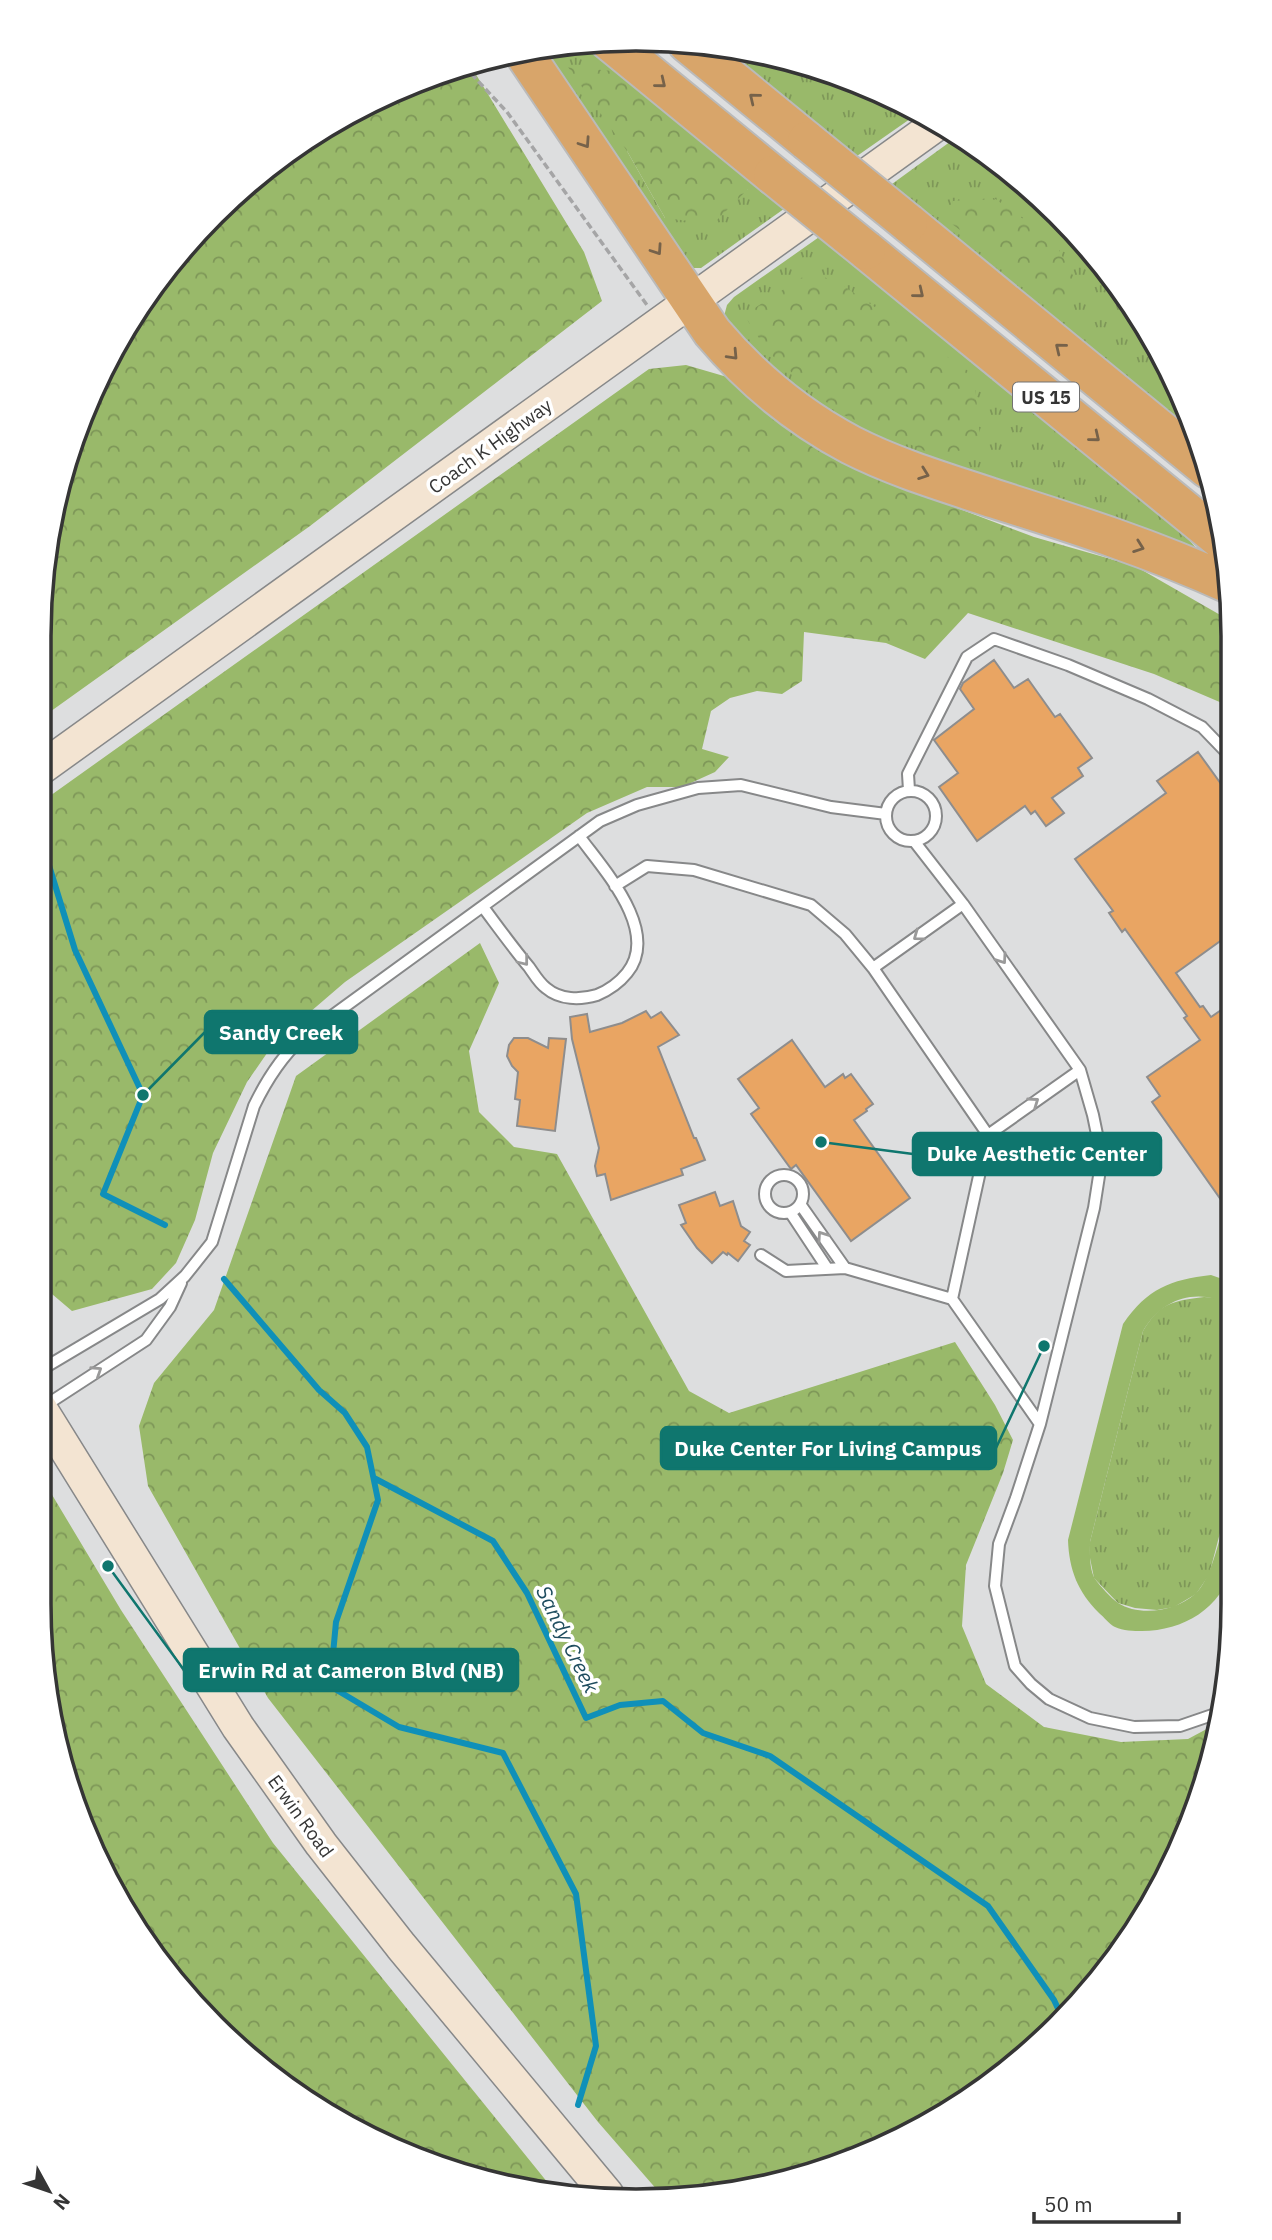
<svg xmlns="http://www.w3.org/2000/svg" width="1272" height="2240" font-family="'IBM Plex Sans',sans-serif">
  <style>
    .grass { fill: url(#grass-tufts); fill-rule: evenodd }
    .forest { fill: url(#forest-crowns) }
    .park { fill: #99b96a }
    .lines { fill: none; stroke-linecap: round; stroke-linejoin: round }
    .stream { stroke: #0f90b9; stroke-width: 6 }
    .building { fill: #e9a563; stroke: #8e8d8d; stroke-width: 2 }
    .service-casing { stroke: #878889; stroke-width: 14 }
    .secondary-casing { stroke: #878889; stroke-width: 35 }
    .motorway-casing { stroke: #bababa; stroke-width: 42 }
    .path { stroke: #a5a5a6; stroke-width: 3.5; stroke-dasharray: 7 3.5; stroke-linecap: butt }
    .service { stroke: #fff; stroke-width: 10 }
    .secondary { stroke: #f3e4d2; stroke-width: 32 }
    .motorway { stroke: #d8a56a; stroke-width: 38 }
    .motorway-bridge-casing { stroke: #bababa; stroke-width: 42; stroke-linecap: butt }
    .motorway-bridge { stroke: #d8a56a; stroke-width: 38 }
    .oneway { stroke: #76624a }
    .oneway2 { stroke: #9a9a9a }
    .labels { text-anchor: middle; dominant-baseline: central; stroke-width: 7; stroke-linejoin: round; paint-order: stroke }
    .shield { fill: #fff; stroke: #727272; stroke-width: 2 }
    .shield-label { font-size: 18px; font-weight: bold; fill: #353535 }
    .street-label { font-size: 19px; fill: #353535; stroke: #fff }
    .water-label { font-size: 21px; font-style: italic; fill: #1f4d5f; stroke: #fff }
    .rim { fill: none; stroke: #353535; stroke-width: 3.5 }
    .leader { fill: none; stroke: #0f766e; stroke-width: 2.5 }
    .callout-dot { fill: #0f766e; stroke: #fff; stroke-width: 2.5 }
    .callout { fill: #0f766e; stroke: #0f766e; stroke-width: 2.5 }
    .callout-label { font-size: 21px; text-anchor: middle; font-weight: bold; fill: #fff }
  </style>
  <defs>
    <pattern id="grass-tufts" width="24" height="20" patternUnits="userSpaceOnUse" patternTransform="scale(1.75)"><rect width="24" height="20" fill="#99b96a"/><path d="M3 7l-1-3M5 7V3M7 7l1-3M15 17l-1-3M17 17v-4M19 17l1-3" fill="none" stroke="#7e9758"/></pattern>
    <pattern id="forest-crowns" width="20" height="18" patternUnits="userSpaceOnUse" patternTransform="scale(1.75)"><rect width="20" height="18" fill="#99b96a"/><path d="M2 6a3 3 0 1 1 6 0M12 15a3 3 0 1 1 6 0" fill="none" stroke="#7e9758"/></pattern>
  </defs>
  <rect width="100%" height="100%" fill="#dddedf"/>
  <path class="grass" d="M587 41 788 206 701 268H691L532 51ZM627 151 748 189 665 218Z
    M714 44 828 70 920 112 857 156 833 136 805 121Z
    M958 136 1058 213 1128 299 1134 307 1200 440 933 225 924 210 892 184Z
    M822 235 1178 528 1199 551 891 456 798 403 723 320 727 305 734 297Z
    M1204 1297 1219 1298 1231 1305 1232 1487 1209 1575 1196 1594 1174 1607 1157 1610 1135 1608 1118 1603 1094 1578 1090 1558V1542L1143 1331C1160 1303 1172 1301 1204 1297Z"/>
  <path class="forest" d="M469 63 584 252 602 301 310 526 40 719V597L59 481 119 337 187 242 273 162 372 100Z
    M568 67 613 71 749 188 713 224 665 218 627 151Z
    M994 198 1054 241 1082 292 1050 298 948 221 953 201Z
    M812 271 847 288 974 375 981 447 934 455 839 413 768 352 744 315Z
    M686 365 734 379 800 437 888 482 1034 537 1135 566 1229 620V706L1154 674 968 613 925 659 886 643 804 632 802 681 782 694 757 691 730 698 711 711 702 749 729 757 715 772 682 787H647L587 813 345 982 274 1043 247 1082 213 1153 195 1220 176 1263 152 1289 72 1311 39 1283 40 803 649 369Z
    M480 943 499 983 469 1051 479 1112 514 1147 557 1154 689 1391 729 1413 955 1342 995 1405 1013 1440 1003 1473 966 1565 962 1626 986 1684 1044 1727 1121 1742 1188 1739 1216 1724 1202 1796 1155 1899 1146 1901 1148 1909 1030 2053 864 2156 675 2200 665 2199 598 2122 268 1698 148 1486 139 1426 154 1383 214 1310 296 1076Z
    M39 1473 121 1610 273 1843 552 2188 481 2181 304 2101 162 1967 70 1796 39 1604Z"/>
  <path class="park" d="M1211 1275 1231 1282V1305C1196 1287 1162 1299 1143 1331L1090 1542C1090 1553 1089 1569 1095 1579 1100 1586 1111 1598 1118 1603 1140 1617 1176 1611 1195 1594 1215 1577 1225 1513 1232 1487V1567C1222 1608 1183 1631 1142 1631 1134 1631 1123 1631 1115 1627 1110 1625 1104 1617 1099 1613 1078 1592 1069 1570 1068 1540L1123 1324C1148 1288 1170 1280 1211 1275Z"/>
  <g class="lines">
    <path class="stream" d="M39 833 75 950 143 1095 103 1194 165 1225
      M224 1279 319 1390 345 1413 367 1447 378 1500 336 1622 330 1686 399 1727 503 1753 576 1894 596 2046 578 2105
      M374 1478 493 1541 527 1593 586 1718 620 1705 663 1701 703 1733 770 1756 988 1906 1054 2000 1061 2015"/>
  </g>
  <path class="building" d="M994 660 1014 688 1028 679 1055 717 1060 714 1092 758 1078 768 1083 776 1052 798 1064 813 1046 826 1035 811 1031 814 1025 806 977 841 939 787 958 773 934 740 974 709 960 689 963 683Z
    M1198 752 1229 795 1230 934 1176 973 1200 1007 1203 1006 1211 1017 1230 1004 1231 1214 1152 1102 1160 1096 1147 1077 1200 1040 1184 1018 1187 1016 1125 929 1122 932 1109 913 1113 911 1075 859 1166 793 1157 781Z
    M646 1011 651 1018 661 1012 679 1035 658 1047 694 1138H696L705 1160 681 1169 683 1175 611 1200 605 1174 597 1176 595 1166 599 1148 572 1039 570 1017 587 1014 590 1032 622 1023Z
    M514 1038H528L548 1048 549 1038 566 1039 555 1131 517 1126 520 1100 515 1099 518 1072 512 1066 507 1056 509 1045Z
    M792 1040 825 1087 843 1074 845 1078 851 1074 873 1104 866 1109 867 1111 854 1120 910 1198 851 1241 796 1165 791 1169 751 1114 759 1108 738 1079Z
    M715 1192 720 1206 733 1201 741 1226 750 1232 744 1241 750 1245 738 1261 728 1253 727 1255 723 1252 712 1263 697 1248 681 1225 686 1223 679 1205Z"/>
  <g class="lines">
    <defs>
      <path id="service" d="M909 790 908 774 967 657 994 639 1068 665 1148 699 1202 727 1229 755
        M886 816a25 25 0 1 1 50 0a25 25 0 1 1-50 0Z
        M914 841 963 904 1080 1070 1093 1115 1099 1144V1176L1094 1208 1040 1424 1016 1498 999 1544 995 1586 1015 1666 1031 1684 1049 1699 1090 1718 1134 1727 1180 1726 1218 1713
        M615 886 647 866 694 870 811 905 845 934 873 968 988 1135
        M483 907C498 927 513 948 529 967 534 974 539 983 546 988 560 1000 580 1000 597 995 609 990 619 983 627 973 661 931 603 869 579 836
        M873 968 963 904
        M765 1194a19 19 0 1 1 38 0a19 19 0 1 1-38 0Z
        M800 1204 845 1268
        M790 1212 827 1268
        M761 1255 786 1271 845 1268 952 1299
        M39 1371 160 1299 185 1276 212 1242 254 1106C267 1079 281 1057 303 1037L600 821 637 805 698 788 741 785 831 807 886 814
        M43 1407 146 1340 170 1307 181 1283
        M1040 1424 952 1299 988 1135 1080 1070"/>
      <path id="secondary" d="M40 769 940 122
        M39 1406 238 1727 321 1844 401 1946 607 2194"/>
      <path id="motorway" d="M608 40 773 175
        M687 43 807 141
        M523 52 712 332C750 377 798 417 851 445 896 468 947 483 995 499 1074 524 1153 549 1229 584
        M908 223 1208 469
        M866 250 1225 543"/>
    </defs>
    <use href="#service" class="service-casing"/>
    <use href="#secondary" class="secondary-casing"/>
    <use href="#motorway" class="motorway-casing"/>
    <path class="path" d="M464 66 507 112 647 305"/>
    <use href="#service" class="service"/>
    <use href="#secondary" class="secondary"/>
    <use href="#motorway" class="motorway"/>
    <defs>
      <path id="motorway-bridge" d="M807 141 908 223
        M773 175 866 250"/>
    </defs>
    <use href="#motorway-bridge" class="motorway-bridge-casing"/>
    <use href="#motorway-bridge" class="motorway-bridge"/>
  </g>
  <defs><path id="oneway-chevron" d="M-2-3.5L2.5 0L-2 3.5" fill="none" stroke-width="1.6" stroke-linecap="round" stroke-linejoin="round" transform="scale(1.75)"/></defs>
  <g class="oneway">
    <use href="#oneway-chevron" transform="translate(661 83) rotate(39)"/>
    <use href="#oneway-chevron" transform="translate(754 98) rotate(-141)"/>
    <use href="#oneway-chevron" transform="translate(585 143) rotate(56)"/>
    <use href="#oneway-chevron" transform="translate(657 250) rotate(56)"/>
    <use href="#oneway-chevron" transform="translate(919 293) rotate(39)"/>
    <use href="#oneway-chevron" transform="translate(1060 348) rotate(-141)"/>
    <use href="#oneway-chevron" transform="translate(733 355) rotate(47)"/>
    <use href="#oneway-chevron" transform="translate(1095 437) rotate(39)"/>
    <use href="#oneway-chevron" transform="translate(924 474) rotate(20)"/>
    <use href="#oneway-chevron" transform="translate(1139 547) rotate(20)"/>
  </g>
  <g class="oneway2">
    <use href="#oneway-chevron" transform="translate(918 936) rotate(144)"/>
    <use href="#oneway-chevron" transform="translate(1002 959) rotate(55)"/>
    <use href="#oneway-chevron" transform="translate(524 961) rotate(52)"/>
    <use href="#oneway-chevron" transform="translate(1034 1102) rotate(-35)"/>
    <use href="#oneway-chevron" transform="translate(822 1236) rotate(-125)"/>
    <use href="#oneway-chevron" transform="translate(97 1371) rotate(-33)"/>
  </g>
  <g class="labels">
    <rect class="shield" x="1013" y="382.5" width="66" height="29" rx="5"/>
    <g class="shield-label">
      <text x="1046" y="397">US 15</text>
    </g>
    <g class="street-label">
      <text transform="translate(490 446) rotate(-36)">Coach K Highway</text>
      <text transform="translate(301 1816) rotate(54)">Erwin Road</text>
    </g>
    <g class="water-label">
      <text transform="translate(568 1639) rotate(64)">Sandy Creek</text>
    </g>
  </g>
  <path d="M0 0H1272V2240H0ZM636 51H636A585 585 0 0 1 1221 636V1604A585 585 0 0 1 636 2189H636A585 585 0 0 1 51 1604V636A585 585 0 0 1 636 51Z" fill="#fff" fill-rule="evenodd"/>
  <path class="rim" d="M636 51H636A585 585 0 0 1 1221 636V1604A585 585 0 0 1 636 2189H636A585 585 0 0 1 51 1604V636A585 585 0 0 1 636 51Z"/>
  <path class="leader" d="M143 1095L205 1032M821 1142L913 1154M1044 1346L996 1448M108 1566L184 1670"/>
  <g class="callout-dot">
    <circle cx="143" cy="1095" r="7"/>
    <circle cx="821" cy="1142" r="7"/>
    <circle cx="1044" cy="1346" r="7"/>
    <circle cx="108" cy="1566" r="7"/>
  </g>
  <g class="callout">
    <rect x="205" y="1011" width="152" height="42" rx="7"/>
    <rect x="913" y="1133" width="248" height="42" rx="7"/>
    <rect x="661" y="1427" width="335" height="42" rx="7"/>
    <rect x="184" y="1649" width="334" height="42" rx="7"/>
  </g>
  <g class="callout-label">
    <text x="281" y="1040">Sandy Creek</text>
    <text x="1037" y="1161">Duke Aesthetic Center</text>
    <text x="828" y="1456">Duke Center For Living Campus</text>
    <text x="351" y="1678">Erwin Rd at Cameron Blvd (NB)</text>
  </g>
  <g transform="translate(49 2191) rotate(130)" stroke="#ffffff" stroke-width="5" paint-order="stroke">
  <path d="M0-5L12 26L0 18L-12 26Z" fill="#353535"/>
  <text y="-10" font-size="19" font-weight="bold" text-anchor="middle" fill="#353535">N</text>
  </g>
  <path d="M1034 2212v10h145v-10" fill="none" stroke="#353535" stroke-width="3.5"/>
  <text x="1044" y="2212" font-size="21" fill="#353535" stroke="#ffffff" stroke-width="5" paint-order="stroke">50 m</text>
</svg>
